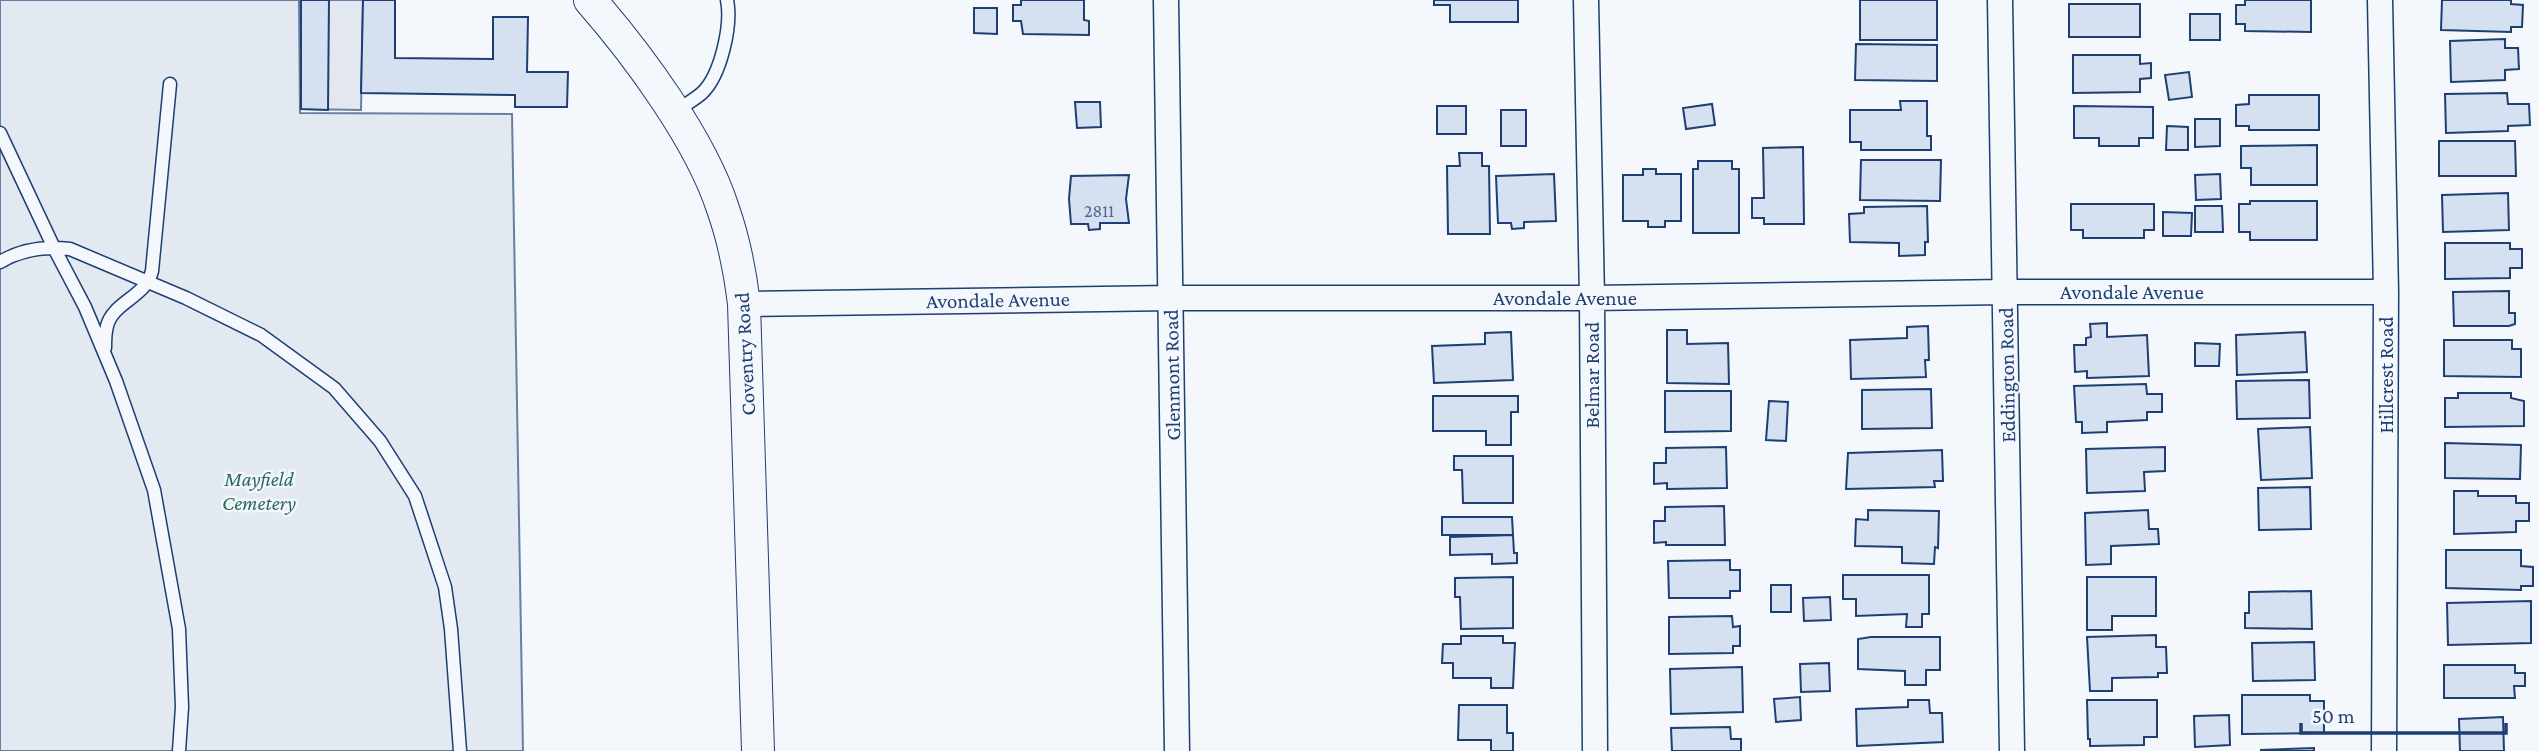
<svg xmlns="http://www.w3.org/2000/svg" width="2539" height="751" font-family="'Crimson Pro',serif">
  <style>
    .green { fill: #e3e9f0; stroke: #687fa3; stroke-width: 2 }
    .parking { fill: #e3e8f0; stroke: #687fa3; stroke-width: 2 }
    .building { fill: #d5e0f0; stroke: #1d3f73; stroke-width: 2 }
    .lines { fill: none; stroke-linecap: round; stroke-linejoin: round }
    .service-casing { stroke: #1d3f73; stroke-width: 15 }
    .minor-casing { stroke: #1d3f73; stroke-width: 27 }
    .tertiary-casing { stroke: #1d3f73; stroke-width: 34 }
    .service { stroke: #f4f7fb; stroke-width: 12 }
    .minor { stroke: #f4f7fb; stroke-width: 24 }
    .tertiary { stroke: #f4f7fb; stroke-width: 32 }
    .labels { text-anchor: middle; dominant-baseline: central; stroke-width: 5; stroke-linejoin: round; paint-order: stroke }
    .number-label { font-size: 18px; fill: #4b6792 }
    .street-label { font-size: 21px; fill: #1d3f73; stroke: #f4f7fb }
    .park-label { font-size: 21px; font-style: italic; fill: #2c6c60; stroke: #f4f7fb }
  </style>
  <rect width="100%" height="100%" fill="#f4f7fb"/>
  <path class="green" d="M0 0H299L300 113 512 114 523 751H0Z"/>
  <path class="parking" d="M301 0H363L361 110 301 109Z"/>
  <path class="building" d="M301 0H329L328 110 301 109Z
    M363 0H395V58L493 59V17H528L527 72H568L567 107H515V95L361 93Z
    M1021 0H1084V20L1089 21V35L1023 34 1021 21H1013V5H1021Z
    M1434 0H1518V22H1450V5H1434Z
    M1860 0H1937V40H1860Z
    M2245 0H2311V32L2245 31V24H2236V5H2245Z
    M2442 0H2511V4L2523 5 2522 27H2511V32L2441 30Z
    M2069 4H2140V37H2069Z
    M974 8H997V34L974 33Z
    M2190 14H2220V40H2190Z
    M2505 39V48H2518L2519 69 2505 70V80L2451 82 2450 41Z
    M1856 44 1937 45V81L1855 80Z
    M2073 55H2140V64L2151 63V78L2140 79V92L2073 93Z
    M2189 72 2192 97 2169 100 2165 75Z
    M2507 93 2508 104H2529L2530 125 2508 126V131L2446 133 2445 94Z
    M2249 95H2319V130H2249V126H2236V105L2249 104Z
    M1900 101H1927V136H1931V150H1861V142H1850V110H1901Z
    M1075 102H1100L1101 127 1077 128Z
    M1712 104 1715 125 1686 129 1683 108Z
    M1437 106H1466V134H1437Z
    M2074 106 2153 107V138H2139V146H2099V138H2074Z
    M1501 110H1526V146H1501Z
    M2195 119H2220V146L2195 147Z
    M2167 126 2188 127V150H2166Z
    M2439 141H2515L2516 176H2439Z
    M2317 145V185H2251V168H2241V146Z
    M1803 147 1804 224H1764V218H1752V198H1764L1763 148Z
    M1459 153H1482V166H1489L1490 234H1448L1447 166H1460Z
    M1861 160H1941L1940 201 1860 200Z
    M1698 161H1732V169H1739V233H1693V169H1698Z
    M1643 169H1656V174H1681V221H1665V227H1648V221H1623V175H1643Z
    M1554 174 1556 221 1524 222V228L1512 229 1511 223H1498L1496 176Z
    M2220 174 2221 199 2196 200 2195 175Z
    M1129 175 1126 199 1129 223H1100V229L1089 230 1088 224H1071L1069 199 1071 176Z
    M2508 193 2509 230 2443 232 2442 195Z
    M2250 201H2317V240H2250V232H2239V204H2250Z
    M2071 204H2154V230H2144V238H2083V230H2071Z
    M1927 206 1928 242H1925V255L1899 256V243L1850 242 1849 214 1864 213V207Z
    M2195 206H2222L2223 232H2195Z
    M2163 212 2192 213 2191 236H2163Z
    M2445 243H2510V249H2522V268H2510V278L2445 279Z
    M2509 291V313H2515V324L2509 326H2454L2453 292Z
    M2107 323V337L2147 335 2149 376 2087 378V371L2075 372 2074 345H2086V338L2091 337 2090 324Z
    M1928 326 1929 360H1925L1926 377 1851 379 1850 340 1907 338V327Z
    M1667 330H1687V344L1728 343 1729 384 1667 383Z
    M1511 332 1513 380 1434 383 1432 346 1485 344V333Z
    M2305 332 2307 372 2237 375 2236 335Z
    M2444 340H2512V349H2521V377L2444 376Z
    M2195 343 2220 344 2219 366H2195Z
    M2309 380 2310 418 2237 419 2236 381Z
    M2146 384 2147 394H2162V412H2147V420L2107 422V432L2082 433V422H2076L2074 386Z
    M1931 389 1932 428 1862 429V390Z
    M1665 391H1731V431L1665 432Z
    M2458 393H2511V398L2524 401V426L2445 427V398H2458Z
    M1433 396H1518V412H1511V445H1486V431H1433Z
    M1769 401 1788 402 1786 441 1766 440Z
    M2310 427 2312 478 2261 480 2258 429Z
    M2445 443 2521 445 2520 479 2445 478Z
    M1726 447 1727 488 1667 489V483L1654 484V463H1666V448Z
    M2165 447V471L2144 472 2145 491 2087 493 2086 449Z
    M1942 450 1943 481H1934L1935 487 1846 489 1848 453Z
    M1454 456H1513V503H1463L1462 470H1454Z
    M2310 487 2311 529 2259 530 2258 488Z
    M2454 491H2478V496H2516V503H2529V521H2516V532L2454 534Z
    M1724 506 1725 545H1666V542L1654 543V521H1665V507Z
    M1868 510 1939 511 1938 548 1935 547 1934 564 1902 563V547L1855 546 1856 519 1868 520Z
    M2148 510 2149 529H2158L2159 544 2111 546V564L2086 565 2085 513Z
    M1442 517H1512L1513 535H1442Z
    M1513 535 1514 553H1517V563L1492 564V554L1450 555V537Z
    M2446 550H2521V566L2533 567V586H2521V590L2446 588Z
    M1730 560V570H1740V591H1730V598H1669L1668 561Z
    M1843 575H1929V614H1922V627H1906L1907 614 1856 616V599H1843Z
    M1513 577V628L1461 629 1460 597H1455V578Z
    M2087 577H2156V616H2112V630H2087Z
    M1771 585H1791V612H1771Z
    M2311 591 2312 629 2245 628V613H2249V592Z
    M1830 597 1831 620 1804 621 1803 598Z
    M2531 601V643L2448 645 2447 603Z
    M1732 616 1733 627 1740 626V646H1733V653L1669 654V617Z
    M2156 635V647H2166L2167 673H2158V677L2112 678V691H2090L2087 637Z
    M1461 636H1503V643H1515L1513 688H1491V678H1453V663H1442L1443 644H1461Z
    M1871 637H1940V670H1926V685H1905V671L1858 669V639Z
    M2314 642 2315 680 2253 681 2252 643Z
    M1829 663 1830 691 1801 692 1800 664Z
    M2444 665H2515V673H2525V686H2514L2515 698H2444Z
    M1742 667 1743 712 1671 714 1670 669Z
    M2242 695H2310V701H2324V733L2242 734Z
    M1800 697 1801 720 1776 722 1774 699Z
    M1908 700H1929L1930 713H1942L1943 742 1857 746 1856 709 1908 707Z
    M2087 700H2157V737H2144V745L2090 746V739H2088Z
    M1459 705H1507V733H1513V751H1491V740H1458Z
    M2229 715 2230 745 2195 747 2194 716Z
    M2503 717 2504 751H2460L2459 719Z
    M1730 727 1731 739H1741V751H1672L1671 728Z
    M2314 748V751H2261V750Z"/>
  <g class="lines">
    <defs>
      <path id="service" d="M675 112C683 106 694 100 702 93 721 75 732 25 727 0
        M0 133 54 248 85 307 116 381 154 490 179 629 182 707 179 751
        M0 262C22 249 45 246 70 249L186 298 261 335 334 388 380 441 415 496 445 587 451 629 460 751
        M105 348C105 341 105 333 107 326 113 302 146 297 152 271L170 84"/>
      <path id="minor" d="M1166 0 1177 751
        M1586 0 1592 298 1595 751
        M2000 0 2012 751
        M2380 0 2386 292 2384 751
        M744 304 1171 298H1592L2006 292H2386"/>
      <path id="tertiary" d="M590 0C638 55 701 140 723 209 734 240 740 271 744 304L758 751"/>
    </defs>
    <use href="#service" class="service-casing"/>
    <use href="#minor" class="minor-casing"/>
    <use href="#tertiary" class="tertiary-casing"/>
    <use href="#service" class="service"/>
    <use href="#minor" class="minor"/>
    <use href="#tertiary" class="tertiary"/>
  </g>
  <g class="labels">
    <g class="number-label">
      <text x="1099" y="211">2811</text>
    </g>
    <g class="street-label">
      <text x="2132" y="292">Avondale Avenue</text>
      <text x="1565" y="298">Avondale Avenue</text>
      <text transform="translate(998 300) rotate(-1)">Avondale Avenue</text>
      <text transform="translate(745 354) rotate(-93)">Coventry Road</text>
      <text transform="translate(1172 375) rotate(-91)">Glenmont Road</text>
      <text transform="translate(1592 375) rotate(-90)">Belmar Road</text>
      <text transform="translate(2007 375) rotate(-91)">Eddington Road</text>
      <text transform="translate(2386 375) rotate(-90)">Hillcrest Road</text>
    </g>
    <g class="park-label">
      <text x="259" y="479">Mayfield<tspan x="259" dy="24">Cemetery</tspan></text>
    </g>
  </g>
  <path d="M2301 723v10h205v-10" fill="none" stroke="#1d3f73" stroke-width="3.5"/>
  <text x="2312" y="723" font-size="21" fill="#1d3f73" stroke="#f4f7fb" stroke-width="5" paint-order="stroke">50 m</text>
</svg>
